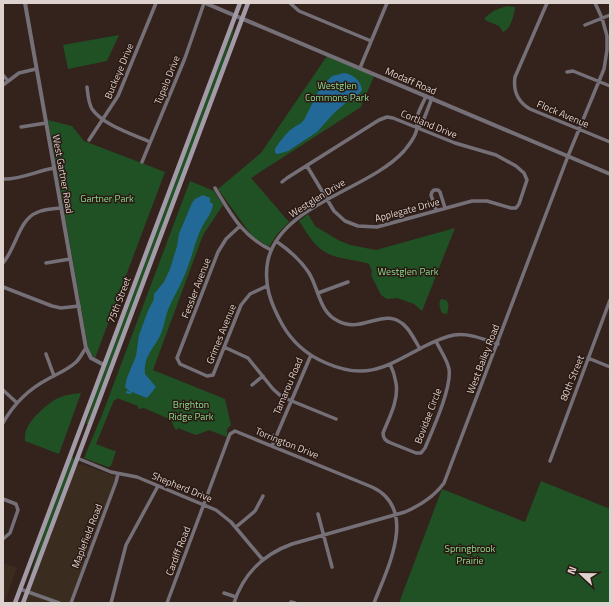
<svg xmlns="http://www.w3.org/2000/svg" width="613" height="606" font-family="'Titillium Web',sans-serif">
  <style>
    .commercial { fill: #3a2c1f }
    .green { fill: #205124 }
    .water { fill: #226998 }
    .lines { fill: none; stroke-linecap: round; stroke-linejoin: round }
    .minor { stroke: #757078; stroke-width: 3.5 }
    .tertiary { stroke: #757078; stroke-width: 4 }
    .secondary { stroke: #a29aa6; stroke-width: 4.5 }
    .labels { text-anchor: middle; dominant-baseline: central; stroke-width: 3; stroke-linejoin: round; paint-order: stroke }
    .street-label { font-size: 10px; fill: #ded2ce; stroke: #2a1913 }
    .park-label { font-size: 10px; fill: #8cdb8e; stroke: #2a1913 }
  </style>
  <rect width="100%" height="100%" fill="#34231c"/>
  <path class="commercial" d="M81 464 117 477 70 603H25L77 465Z
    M3 563 17 568 4 603H3Z"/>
  <path class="green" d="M507 6 515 7V9C513 17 511 29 503 32L499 26 485 20V18C494 10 495 10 507 6Z
    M234 25 233 33 217 82 88 424H86L97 388Z
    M119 35 107 61 68 69 63 45Z
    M327 56 374 76 361 107 251 178 289 222 277 234 269 247 252 236 218 189 261 153Z
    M48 120 72 126 84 141 165 172 95 358 89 352Z
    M190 181 214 191 223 205 203 235 153 370 225 399 231 425 227 429V437L209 430 196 435 178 428 177 430 175 429 170 418H167L144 408 138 409V406L117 398 116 400H114L96 444 114 451 115 450 116 451 111 466 108 467 84 458 102 415Z
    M308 214 315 226 338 240 350 245 376 250 455 228 422 311 414 304 397 298 387 299 381 295 371 275 372 271 369 264C354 259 336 260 322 250 312 243 305 230 299 221Z
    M441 299 446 300C450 304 448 309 447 314L442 313C440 309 438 303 441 299Z
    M81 393 59 454 25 441C25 438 25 434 26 431 29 420 46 405 56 399 64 395 73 394 81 393Z
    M72 455 74 460 28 584 45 527Z
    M541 481 610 509V603H399L442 489 525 522Z"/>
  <path class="water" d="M344 73C352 74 361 80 362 90 359 94 355 101 349 100L334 113 317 132 288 151 278 154 275 153V149C280 141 286 133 293 128 297 125 301 124 304 120L320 88 332 76Z
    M203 195 210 198V202L213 204C212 214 205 220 201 229 195 241 193 254 188 266 183 282 174 295 168 310 165 318 164 327 160 336 153 349 143 358 145 374L156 387 147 398 132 392 130 394 126 393V391L130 392 125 387 127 378 136 356 139 335 148 311 154 299V294L164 282 170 269 177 246 179 234 192 203 195 199Z"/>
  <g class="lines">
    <path class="minor" d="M290 3 299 11 371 41
      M547 3 515 77C513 91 518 102 530 109L610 142
      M585 25 610 15
      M360 68 387 3
      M567 72 573 71 610 86
      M3 75 8 81
      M3 85 19 73 36 69
      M87 87C88 94 88 102 92 109 103 125 132 134 150 142
      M426 96C423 104 417 113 416 121 416 124 418 125 417 127 417 135 409 145 404 151 369 190 281 204 268 260 263 284 271 304 282 324 292 342 307 355 326 363 367 381 387 366 423 347 433 342 443 337 454 335 469 333 483 339 498 344
      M21 127 46 123
      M417 128 422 124 432 98
      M89 140 118 96 156 3
      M142 162 185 58 204 3
      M3 179C19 180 37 171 54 168
      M282 182 287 178 379 120 387 117 393 118 455 143 496 155 516 166 524 173 527 180 519 204 516 208H511L487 201H472L377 227 358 226 345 221 334 211 307 166
      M215 188C231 214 242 236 271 250
      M436 210 431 195 432 192 434 190H438L440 192 445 208
      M240 226 226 239 218 252 177 358 180 364 207 376 213 375 241 305 250 294 267 286
      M276 241C289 250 300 259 309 273 319 289 319 312 338 321 364 335 386 303 407 328 412 334 416 342 420 349
      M3 263C16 248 19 220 36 213 43 209 53 209 61 208
      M46 263 70 259
      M3 287 52 306 61 308 79 306
      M318 293 348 282
      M224 347 248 358 273 389 282 397 336 419
      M46 354 54 376
      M588 358 610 367
      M390 364C393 370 395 377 396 383 399 400 389 418 383 433 383 439 386 441 391 443L416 453H421L425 448C433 429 452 387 449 369 447 359 440 350 436 341
      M252 385 263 376
      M3 390 17 403
      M3 423C13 405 29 389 48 379 57 374 67 370 75 363 80 359 82 353 86 348
      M272 446 311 355
      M77 458 111 472 137 477 216 510 231 522 263 560
      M550 461 610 300
      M3 499 16 504 18 510 10 533 3 539
      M318 514 332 567
      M236 527 255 511 263 496
      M20 589 59 603
      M224 593 236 597
      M291 602 295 603
      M71 603 116 482 118 474
      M111 603 126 545 158 486
      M167 603 230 434 235 431 372 487C419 509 387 569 374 603
      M234 603C243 574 264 554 292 544L405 512C421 505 434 497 444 483L568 156 604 69 607 50V36L602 18 595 3"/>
    <path class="tertiary" d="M25 3 86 348 91 358 104 365
      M205 3 610 174"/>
    <path class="secondary" d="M15 603 240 3
      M23 603 248 3"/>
  </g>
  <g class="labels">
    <g class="street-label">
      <text transform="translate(119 71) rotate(-67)">Buckeye Drive</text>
      <text transform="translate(167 80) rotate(-68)">Tupelo Drive</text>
      <text transform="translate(411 81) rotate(23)">Modaff Road</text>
      <text transform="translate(563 114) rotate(23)">Flock Avenue</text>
      <text transform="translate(429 124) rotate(22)">Cortland Drive</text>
      <text transform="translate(63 174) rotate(80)">West Gartner Road</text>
      <text transform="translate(317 198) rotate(-32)">Westglen Drive</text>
      <text transform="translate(407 210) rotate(-15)">Applegate Drive</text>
      <text transform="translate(196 288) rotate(-69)">Fessler Avenue</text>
      <text transform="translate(119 300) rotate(-69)">75th Street</text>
      <text transform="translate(221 334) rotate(-68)">Grimes Avenue</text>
      <text transform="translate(483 359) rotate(-69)">West Bailey Road</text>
      <text transform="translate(572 378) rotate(-68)">80th Street</text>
      <text transform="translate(288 386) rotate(-67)">Tamarou Road</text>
      <text transform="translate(428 416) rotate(-69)">Bovidae Circle</text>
      <text transform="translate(287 443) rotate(22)">Torrington Drive</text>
      <text transform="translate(182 487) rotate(22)">Shepherd Drive</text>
      <text transform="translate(87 536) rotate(-69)">Maplefield Road</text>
      <text transform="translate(178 551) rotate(-69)">Cardiff Road</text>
    </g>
    <g class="park-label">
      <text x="337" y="85">Westglen<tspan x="337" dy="12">Commons Park</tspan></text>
      <text x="107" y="198">Gartner Park</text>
      <text x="408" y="271">Westglen Park</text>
      <text x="191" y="404">Brighton<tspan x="191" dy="12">Ridge Park</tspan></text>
      <text x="470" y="548">Springbrook<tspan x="470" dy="12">Prairie</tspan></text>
    </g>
  </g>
  <rect width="613" height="606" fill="none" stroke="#ded2ce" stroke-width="8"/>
  <g transform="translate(581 574) rotate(292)" stroke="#2a1913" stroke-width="3" paint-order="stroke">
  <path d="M0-3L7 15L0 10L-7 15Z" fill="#ded2ce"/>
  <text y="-6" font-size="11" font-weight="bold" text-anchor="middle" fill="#ded2ce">N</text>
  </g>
</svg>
